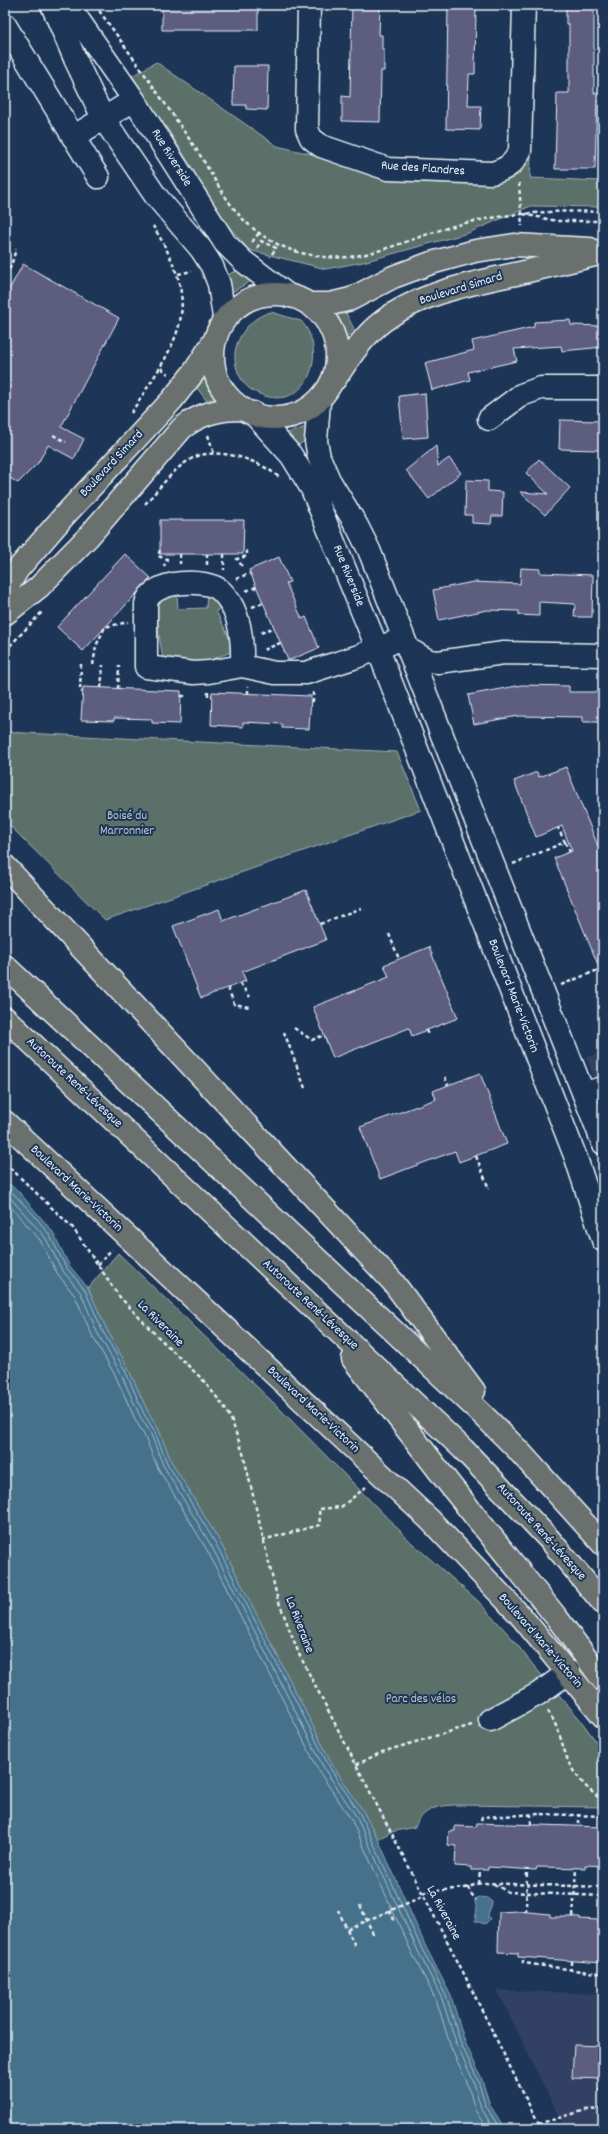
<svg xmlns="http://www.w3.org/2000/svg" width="608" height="2134" font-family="Dekko,sans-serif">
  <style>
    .built { fill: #304163 }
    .green { fill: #5b706b; stroke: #a2b0b2 }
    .water { fill: #45718a; stroke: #86a4b6 }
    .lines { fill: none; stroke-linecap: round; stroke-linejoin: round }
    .shore { stroke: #a7becc; stroke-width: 1 }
    .building { fill: #5d5d80; stroke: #e8f1f8 }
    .minor-casing { stroke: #e8f1f8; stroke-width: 25 }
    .major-casing { stroke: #e8f1f8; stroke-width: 25 }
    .highway-casing { stroke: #e8f1f8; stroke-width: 25 }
    .path { stroke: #e8f1f8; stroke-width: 2.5; stroke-dasharray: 4 3; stroke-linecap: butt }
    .minor { stroke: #1d3557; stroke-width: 22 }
    .major { stroke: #6b706d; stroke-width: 22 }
    .highway { stroke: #6b706d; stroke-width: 22 }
    .labels { text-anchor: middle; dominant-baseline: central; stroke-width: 4; stroke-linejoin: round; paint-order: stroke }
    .street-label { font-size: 13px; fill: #e8f1f8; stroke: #1d3557 }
    .park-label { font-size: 13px; fill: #b7c4c7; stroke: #1d3557 }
  </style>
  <rect width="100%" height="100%" fill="#1d3557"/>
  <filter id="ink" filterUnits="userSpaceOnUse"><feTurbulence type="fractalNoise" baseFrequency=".025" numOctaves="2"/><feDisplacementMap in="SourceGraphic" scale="8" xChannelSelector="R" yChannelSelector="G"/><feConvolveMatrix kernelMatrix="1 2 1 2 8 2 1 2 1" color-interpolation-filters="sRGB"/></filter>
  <g filter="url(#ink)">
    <path class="built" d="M603 1052V1101L586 1057Z
      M497 1990 603 1994V2129H565Z"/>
    <path class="green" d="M156 62 277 146 311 154 381 179 505 181C519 177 525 169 531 156L530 178 603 181V207L531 206 468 233 363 262 326 269 249 250 225 222 181 150 132 76Z
      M240 269 250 279 251 281 227 295 223 277Z
      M271 312 301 321C328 350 309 409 265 396 253 392 246 388 240 377 235 367 233 354 237 344 243 328 255 316 271 312Z
      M346 313 354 329 344 341 332 316Z
      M206 377 209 379 219 398 206 400 197 388Z
      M309 426 310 442H303L296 447 287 433Z
      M177 592 178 609 206 608 207 592 223 607 216 611 228 635 232 634 231 652 203 663 163 660 155 610 163 593Z
      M5 732 397 752 421 810 105 920 5 821Z
      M118 1253 279 1408 412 1543 478 1601 511 1637 533 1665 579 1718 603 1751V1807L458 1805C440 1805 423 1808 415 1827L391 1832 378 1839 363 1811 333 1766 220 1542 171 1461 158 1428 148 1412 128 1368 106 1328 88 1288Z"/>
    <path class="water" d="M5 1180 20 1193 53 1232 69 1265 88 1288 106 1328 128 1368 148 1412 158 1428 171 1461 220 1542 333 1766 363 1811 378 1839 426 1947 451 1996 465 2042 481 2077 490 2105 505 2129H5Z
      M478 1897 487 1898 492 1902C492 1908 488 1910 488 1916L490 1919 485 1924 475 1921 477 1909 475 1902Z"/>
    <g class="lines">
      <path class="shore" d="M5 1185 33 1214 49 1234 66 1267 85 1290 102 1330 125 1370 144 1414 154 1430 167 1463 216 1544 330 1768 360 1814 422 1949 447 1998 461 2044 477 2078 486 2106 500 2129
        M5 1192 45 1237 62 1270 81 1293 97 1332 120 1372 140 1416 150 1432 163 1465 212 1547 325 1770 356 1816 418 1951 442 1999 457 2045 473 2080 481 2108 494 2129
        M5 1200 40 1240 57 1273 75 1296 92 1335 115 1375 135 1419 144 1435 158 1468 207 1550 320 1773 351 1819 412 1953 437 2002 451 2048 467 2082 475 2110 487 2129"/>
    </g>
    <path class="building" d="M162 5H258V30H162Z
      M352 5H380L379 35H382V49H384V71H381L380 122 342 121V96L350 97Z
      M448 5H476L475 74H469L468 106H481L480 130 446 129Z
      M566 5H594V93H597L595 169H555L557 93H569V24H566Z
      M234 66H268L267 110 246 109V105H233Z
      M23 264 119 318 61 427 84 439 74 459 48 445 38 463 18 483 5 475V297Z
      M570 320 571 325 603 326V347L562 351 561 346 514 349 517 361 468 372 470 380 432 390 425 363 474 350 472 341 534 327V322Z
      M425 393 428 437 403 439 399 396Z
      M560 420 600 421 599 450 559 449Z
      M436 446 438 466 449 458 461 473 429 499 406 470Z
      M539 459 570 488 545 515 520 492 548 494 526 473Z
      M466 480 488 481V491L503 492 502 516H492L491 524 472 523V515H465Z
      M160 520H244L243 554H160Z
      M125 554 151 578 83 651 57 627Z
      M279 557 290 582 286 583 302 619 306 617 319 648 290 660H288L249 570Z
      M521 568 540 569V573L593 575 592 617H574L575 604 539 602V616L519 615V611L487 610 439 620 433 590 473 582 520 584Z
      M522 685 569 686V692H603V722H583V717L518 716 474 724 468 695Z
      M83 687 181 691 180 724 152 723V719L114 718V721L81 720Z
      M212 692 311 696 309 729 282 728V724L243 722V727L211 725Z
      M566 767 598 846 603 844V977L554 858 572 851 562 826 536 837 514 781 537 772 539 777Z
      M306 890 326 940 242 972 246 981 201 998 173 926 219 909 223 921Z
      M429 947 458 1018 412 1036 409 1028 333 1058 313 1007 389 977 384 965Z
      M480 1073 507 1144 459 1162 455 1151 380 1179 360 1127 436 1099 433 1091Z
      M477 1823 603 1827V1866L585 1865V1868L537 1867 536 1870 488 1867V1870H471V1867L455 1866 456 1846 448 1845 449 1831H455V1826L476 1827Z
      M518 1911 550 1914V1917H580V1919L598 1920V1923H603V1963L518 1957V1953L498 1952 499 1912Z
      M574 2045 603 2046V2079L572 2078Z"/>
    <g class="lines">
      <defs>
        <path id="minor" d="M52 5 76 61 103 118 155 195 201 249 212 266 219 284 224 317
          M68 5 134 100 225 243 243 261 289 296
          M309 5 307 129 311 138 321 146 388 169 492 173C506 169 513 165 520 151L524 5
          M5 25 98 177
          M73 137 134 100
          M319 402 316 441 319 457 329 480 357 526 369 550 603 1143
          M253 413 291 455 312 489 383 662 576 1158 603 1240
          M489 419 521 395 541 388H603
          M410 650 429 661 438 662 504 653 603 655
          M242 666C243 641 240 609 221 591 208 578 150 579 146 604V667L194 673 209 672 242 666 275 673H306L356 657 391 643
          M584 1093 603 1088
          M490 1720 538 1694 569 1672"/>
        <path id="major" d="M213 356a62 62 0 1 1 124 0a62 62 0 1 1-124 0Z
          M311 304H330L351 299 393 277 431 263 475 251 514 245 590 249
          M335 379C349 358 363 336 383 321 421 292 475 283 520 273 548 266 575 260 603 253
          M5 591 18 569 64 516 172 400 194 372 216 338
          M5 614 39 587 88 537 182 428C201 413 219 409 243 409
          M5 1122 430 1520 520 1615 603 1716"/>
        <path id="highway" d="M5 866 393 1282 474 1391
          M5 966 482 1414 518 1450 603 1544
          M5 1018 463 1449 550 1540 603 1603
          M353 1359 450 1485 557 1618 603 1680"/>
      </defs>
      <use href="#minor" class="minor-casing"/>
      <use href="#major" class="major-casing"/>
      <use href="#highway" class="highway-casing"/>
      <path class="path" d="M95 5C130 53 163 100 196 149 214 176 228 209 254 229 284 254 328 263 366 254 396 247 424 234 454 226 503 213 553 210 603 212
        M519 183 522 226
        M523 214 557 221H603
        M252 242 259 233
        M257 248 261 241 276 248 270 257
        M178 274 192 271
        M5 275 11 266 16 249
        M161 368 168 374
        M131 413C178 339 206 310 153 226
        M53 435 66 442
        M208 435 214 454
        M145 504C159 489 173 469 191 459 216 445 260 460 280 478
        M160 550 158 556 167 559 164 566
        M180 554V564
        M207 554V565
        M224 554V570
        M242 566 237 559 247 556V552L243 549
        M236 579 250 573
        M246 591 256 587
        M252 607 263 603
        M261 633 274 627
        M264 650 280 643
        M5 651 42 612
        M81 664 80 691 82 692
        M93 665 96 646 105 627 128 622
        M101 688 103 665
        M118 689 119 665
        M208 692V696H212
        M248 694V686
        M181 696H184V692
        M311 701H313V692
        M565 842 570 852
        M513 864 565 842 558 828
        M320 924 361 908
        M389 934 399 959
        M240 983 250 997
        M561 985 603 968
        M228 988 234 1004 249 1007
        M294 1028 312 1040 324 1035
        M426 1030 428 1035
        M284 1032 305 1088
        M445 1077 448 1085
        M476 1156 489 1189
        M5 1163 73 1228 119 1296 151 1330 202 1379 224 1406 231 1419 243 1453 277 1597 299 1654 460 1966 541 2129
        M98 1265 112 1249
        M262 1540 320 1525 319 1509 341 1507 366 1487
        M548 1711C558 1726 561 1741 567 1758 571 1772 590 1793 603 1800
        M356 1765 382 1752 472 1725
        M481 1820 482 1817 541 1814 603 1816
        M531 1824V1815
        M579 1824V1814
        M479 1884 480 1870
        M494 1884 508 1892 603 1896
        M468 1887 470 1892 476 1900
        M360 1905 374 1936
        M338 1910 356 1948
        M390 1910 395 1922
        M526 1912 527 1869
        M573 1917 576 1868
        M347 1929 419 1898 425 1892 465 1888 481 1883 603 1887
        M523 1960V1963L603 1974
        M571 1961V1970
        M598 2090H603
        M538 2124 586 2110 603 2109"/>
      <use href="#minor" class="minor"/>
      <use href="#major" class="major"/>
      <use href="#highway" class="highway"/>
    </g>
  </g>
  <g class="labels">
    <g class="street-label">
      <text transform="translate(171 158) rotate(58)">Rue Riverside</text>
      <text transform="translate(423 169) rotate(4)">Rue des Flandres</text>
      <text transform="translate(461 289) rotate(-17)">Boulevard Simard</text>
      <text transform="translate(112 464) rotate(-47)">Boulevard Simard</text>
      <text transform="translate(348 576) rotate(68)">Rue Riverside</text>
      <text transform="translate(513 996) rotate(69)">Boulevard Marie-Victorin</text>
      <text transform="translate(74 1083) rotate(43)">Autoroute René-Lévesque</text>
      <text transform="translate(76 1189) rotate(43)">Boulevard Marie-Victorin</text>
      <text transform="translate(310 1305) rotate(43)">Autoroute René-Lévesque</text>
      <text transform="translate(160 1324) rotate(45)">La Riveraine</text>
      <text transform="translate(313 1410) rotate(43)">Boulevard Marie-Victorin</text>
      <text transform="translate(541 1532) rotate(48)">Autoroute René-Lévesque</text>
      <text transform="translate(299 1625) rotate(69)">La Riveraine</text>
      <text transform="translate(540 1641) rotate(49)">Boulevard Marie-Victorin</text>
      <text transform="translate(443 1913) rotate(62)">La Riveraine</text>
    </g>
    <g class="park-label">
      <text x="127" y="816">Boisé du<tspan x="127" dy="15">Marronnier</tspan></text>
      <text x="421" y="1699">Parc des vélos</text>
    </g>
  </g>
  <rect width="608" height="2134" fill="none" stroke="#1d3557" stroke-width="20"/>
  <rect x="10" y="10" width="588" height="2114" fill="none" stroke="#e8f1f8" stroke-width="1.5" filter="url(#ink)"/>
</svg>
